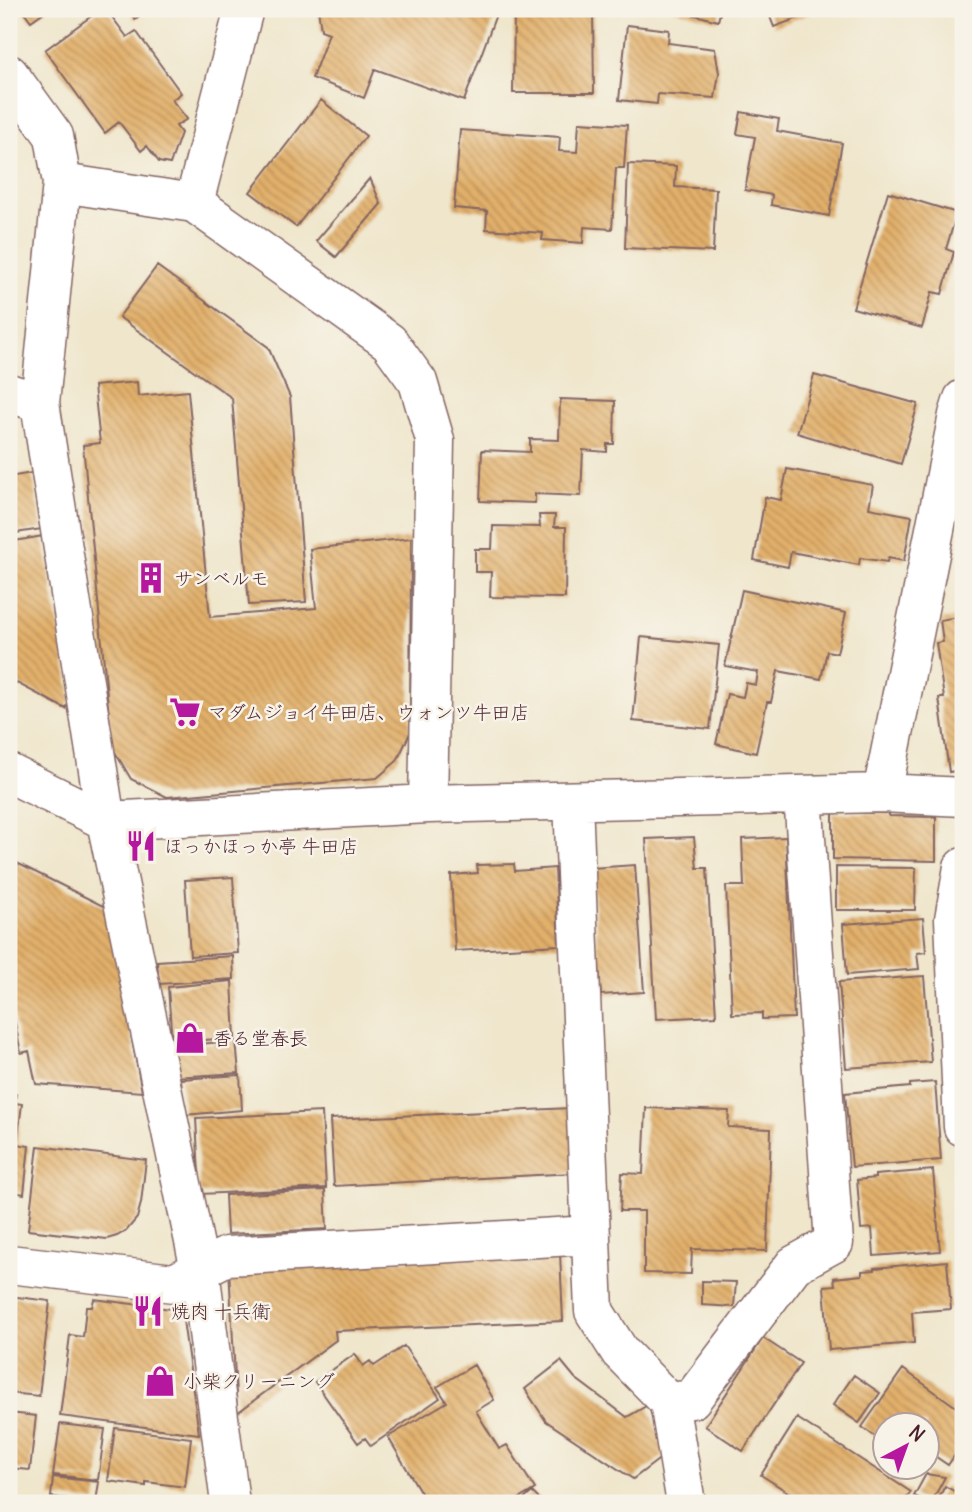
<svg xmlns="http://www.w3.org/2000/svg" width="972" height="1512" font-family="Delius,'Klee One',sans-serif">
  <style>
    .building { fill: url(#building-back-hatch) }
    .lines { fill: none; stroke-linecap: round; stroke-linejoin: round }
    .minor-casing { stroke: #846563; stroke-width: 41 }
    .minor { stroke: #fff; stroke-width: 38 }
    .labels { text-anchor: middle; dominant-baseline: central; stroke-width: 5; stroke-linejoin: round; paint-order: stroke }
    .poi-label { font-size: 19px; fill: #4a1f2b; stroke: #f7f3e8; text-anchor: start }
  </style>
  <defs>
    <pattern id="building-back-hatch" width="6" height="6" patternUnits="userSpaceOnUse" patternTransform="scale(1.75)"><rect width="6" height="6" fill="#e2b06b"/><path d="M-1 5l2 2M0 0l6 6M5-1l2 2" fill="none" stroke="#b98f58"/></pattern>
  </defs>
  <rect width="100%" height="100%" fill="#f7f3e8"/>
  <filter id="ink" filterUnits="userSpaceOnUse"><feTurbulence type="fractalNoise" baseFrequency=".0143" numOctaves="2"/><feDisplacementMap in="SourceGraphic" scale="14" xChannelSelector="R" yChannelSelector="G"/><feConvolveMatrix kernelMatrix="1 2 1 2 8 2 1 2 1" color-interpolation-filters="sRGB"/></filter>
  <filter id="wash" filterUnits="userSpaceOnUse"><feTurbulence type="fractalNoise" baseFrequency=".00686" numOctaves="4" result="noise"/><feDisplacementMap in="SourceGraphic" scale="28" xChannelSelector="R" yChannelSelector="G"/><feGaussianBlur stdDeviation="1.57" result="paint"/><feColorMatrix in="noise" values="0 0 0 0 0 0 0 0 0 0 0 0 0 0 0 0 0 1.4 0 .05"/><feComposite in="paint" operator="in"/></filter>
  <g filter="url(#wash)">
    <rect width="100%" height="100%" fill="#efe6cc"/>
    <g id="blocks">
      <path class="building" d="M22 9H48L31 21Z
        M101 9H106L127 37 136 31 181 93 172 100 187 119 176 126 181 133 170 164 159 162 147 146 141 151 119 122 105 133 45 50Z
        M128 9H148L135 19Z
        M318 9H498L464 101 375 69 364 98 312 78 329 33 321 30Z
        M514 9H593L594 93H513Z
        M672 9H721L718 21Z
        M767 9H812L814 12 774 27Z
        M627 25 669 30 668 43 715 49 719 73 715 98 658 94 657 104 619 100Z
        M321 100 366 136 296 227 250 192Z
        M741 112 779 119 777 131 842 143 829 216 771 205 772 195 745 190 755 137 737 134Z
        M579 122 627 125 624 168H616L612 229 584 227 583 243 542 240 543 233 486 229 487 211 454 208 460 130 560 137 559 151 577 152Z
        M628 164 676 166 675 187 716 189 713 252 625 248Z
        M370 178 381 204 336 257 316 241Z
        M888 192 957 213 946 249 954 252 942 294 932 292 922 328 853 308Z
        M157 266 268 347 290 397 306 602 249 605 232 398 119 317Z
        M814 375 918 404 901 464 797 433Z
        M137 382 138 396 188 391 210 617 316 608 310 549 411 538 410 733 397 761 377 778 167 797 131 779 112 747 83 445 100 443 94 386Z
        M560 399 615 401 614 444H607V452L583 450 581 496 535 494V503L480 501 482 450 530 452V439L559 440Z
        M787 469 873 485 869 508 912 516 904 561 888 558 887 562 860 558 859 565 791 552 788 567 754 560 765 497 781 500Z
        M32 473 42 529 9 534V477Z
        M539 515H555L554 527H566L565 598 490 597 491 572H475V549H492L493 526 540 527Z
        M43 536 71 697 66 709 9 679V542Z
        M742 590 846 613 837 653 827 651 821 679 778 671 771 702H767L756 753 716 744 727 694 743 697 746 683 756 685 758 672 725 666Z
        M963 616V770L949 772 939 698H944L936 643 943 642 940 620Z
        M641 637 719 645 710 729 633 721Z
        M833 813H889V816L936 817V861L833 859Z
        M694 837 697 868H707L716 1016 656 1019 646 839Z
        M786 837 794 1018 762 1019V1013L732 1014 726 886H744L742 839Z
        M9 859 107 908 142 1092 36 1084 29 1051 21 1053 9 992Z
        M514 864 515 871 555 868 559 945 455 951 451 875 478 873 477 865Z
        M635 865 644 992 601 995 592 868Z
        M836 867 916 868 915 910H836Z
        M233 877 238 953 190 956 185 880Z
        M923 918 926 952 917 953 919 969 847 975 843 924Z
        M233 956 234 979 159 984 157 961Z
        M924 976 931 1062 846 1068 839 982Z
        M232 981 235 1038 172 1042 168 987Z
        M236 1041 239 1073 175 1077 173 1046Z
        M240 1075 242 1110 184 1115 181 1079Z
        M935 1082 941 1160 852 1167 845 1093 910 1087V1084Z
        M9 1093 16 1094 15 1103 22 1104 17 1144 29 1146 24 1194 9 1191Z
        M571 1108 574 1173 334 1186 330 1119Z
        M646 1108 729 1111 728 1127 771 1129 767 1251 692 1249 691 1274 644 1273V1211H620L622 1173 643 1174Z
        M322 1112 326 1188 200 1194 196 1118Z
        M38 1146 146 1160 141 1203 137 1218 127 1230 117 1236 107 1239 28 1230Z
        M933 1170 940 1251 874 1256 872 1228 861 1229 857 1180 875 1178V1175Z
        M325 1190 327 1229 227 1234 225 1195Z
        M560 1253 563 1321 335 1331 336 1340 237 1413 229 1268Z
        M947 1261 951 1309 912 1312 914 1343 829 1350 824 1286 835 1285 834 1278 862 1275V1271L875 1270V1268Z
        M702 1281 736 1282 734 1307 702 1305Z
        M9 1296 50 1301 39 1396 9 1393Z
        M94 1299 171 1309 183 1320 199 1434 60 1416 70 1335 83 1337 86 1307H92Z
        M763 1338 801 1363 743 1451 705 1426Z
        M404 1346 440 1398 371 1446 365 1438 358 1443 315 1382 355 1354 363 1366 370 1361 374 1366Z
        M561 1361 575 1378 627 1417 648 1405 666 1454 633 1479 546 1421 525 1389Z
        M474 1365 494 1400 476 1411 499 1449 507 1445 535 1489 512 1503H427L388 1437 447 1402 437 1387Z
        M903 1369 963 1412V1443L948 1465 926 1450V1424H884V1443L862 1427Z
        M854 1375 880 1393 859 1423 833 1405Z
        M9 1413 36 1416 30 1470 9 1468Z
        M797 1418 911 1492 903 1503H805L761 1475Z
        M60 1424 105 1429 98 1480 53 1475Z
        M115 1428 191 1438 185 1487 146 1482V1486L108 1481Z
        M926 1474 945 1477 931 1503 914 1496Z
        M53 1477 99 1482 96 1502 51 1497Z
        M945 1486 959 1494 954 1503H936Z
        M532 1492 543 1503H520Z"/>
    </g>
  </g>
  <g filter="url(#ink)">
    <use href="#blocks" fill-opacity="0" stroke="#846563" stroke-width="2"/>
    <g class="lines">
      <defs>
        <path id="minor" d="M9 74 54 136 62 183 40 403 106 821 200 1270 230 1503
          M62 183 194 203 389 342 418 382 435 440 428 804
          M194 203 244 9
          M9 393 40 403
          M9 773 106 821 428 804 882 793 963 797
          M882 793 958 415 963 399
          M573 801 594 1311 620 1352 669 1402 686 1503
          M963 867 954 919 963 1127
          M9 1264 174 1283 227 1256 591 1235
          M669 1402 692 1399 794 1265 834 1243 803 795"/>
      </defs>
      <use href="#minor" class="minor-casing"/>
      <use href="#minor" class="minor"/>
    </g>
  </g>
  <defs>
    <symbol id="building-bare" viewBox="-9 -9 18 18"><path d="M-4-6H4V6H1V3H-1V6H-4ZM-2.5-4.3h1.7v1.8h-1.7ZM.8-4.3h1.7v1.8H.8ZM-2.5-1h1.7V.8h-1.7ZM.8-1h1.7V.8H.8Z" fill="#b5179e" stroke="#f7f3e8" stroke-width="2.5" paint-order="stroke"/></symbol>
    <symbol id="supermarket-bare" viewBox="-9 -9 18 18"><path d="M-6-5.5h2.5l.6 2H6L4.5 2H-2.5L-4.4-4H-6ZM-1.5 3.2a1.3 1.3 0 1 0 .1 0ZM3 3.2a1.3 1.3 0 1 0 .1 0Z" fill="#b5179e" stroke="#f7f3e8" stroke-width="2.5" paint-order="stroke"/></symbol>
    <symbol id="restaurant-bare" viewBox="-9 -9 18 18"><path d="M-5-6h1v4h1v-4h1v4h1v-4h1v5L-1.5 .5V6h-2V.5L-5-1ZM5-6V6H3V1.5H1.5Q1.5-4 5-6Z" fill="#b5179e" stroke="#f7f3e8" stroke-width="2.5" paint-order="stroke"/></symbol>
    <symbol id="shop-bare" viewBox="-9 -9 18 18"><path d="M-5-2.5h2.3a2.7 3.5 0 0 1 5.4 0H5L5.5 6h-11ZM-1.5-2.5h3a1.5 2.3 0 0 0-3 0Z" fill="#b5179e" stroke="#f7f3e8" stroke-width="2.5" paint-order="stroke"/></symbol>
  </defs>
  <g fill-rule="evenodd">
    <use href="#building-bare" x="129" y="556" width="44" height="44"/>
    <use href="#supermarket-bare" x="163" y="690" width="44" height="44"/>
    <use href="#restaurant-bare" x="119" y="824" width="44" height="44"/>
    <use href="#shop-bare" x="168" y="1016" width="44" height="44"/>
    <use href="#restaurant-bare" x="126" y="1289" width="44" height="44"/>
    <use href="#shop-bare" x="138" y="1359" width="44" height="44"/>
  </g>
  <g class="labels">
    <g class="poi-label">
      <text x="174" y="578">サンベルモ</text>
      <text x="208" y="712">マダムジョイ牛田店、ウォンツ牛田店</text>
      <text x="164" y="846">ほっかほっか亭 牛田店</text>
      <text x="213" y="1038">香る堂春長</text>
      <text x="171" y="1311">焼肉 十兵衛</text>
      <text x="183" y="1381">小柴クリーニング</text>
    </g>
  </g>
  <rect width="972" height="1512" fill="none" stroke="#f7f3e8" stroke-width="35"/>
  <g transform="translate(906 1446) rotate(41)"><circle r="33" fill="#f7f3e8" stroke="#b29e9c" stroke-width="2"/>
  <path d="M0-5L12 26L0 18L-12 26Z" fill="#b5179e"/>
  <text y="-10" font-size="19" font-weight="bold" text-anchor="middle" fill="#4a1f2b">N</text>
  </g>
</svg>
